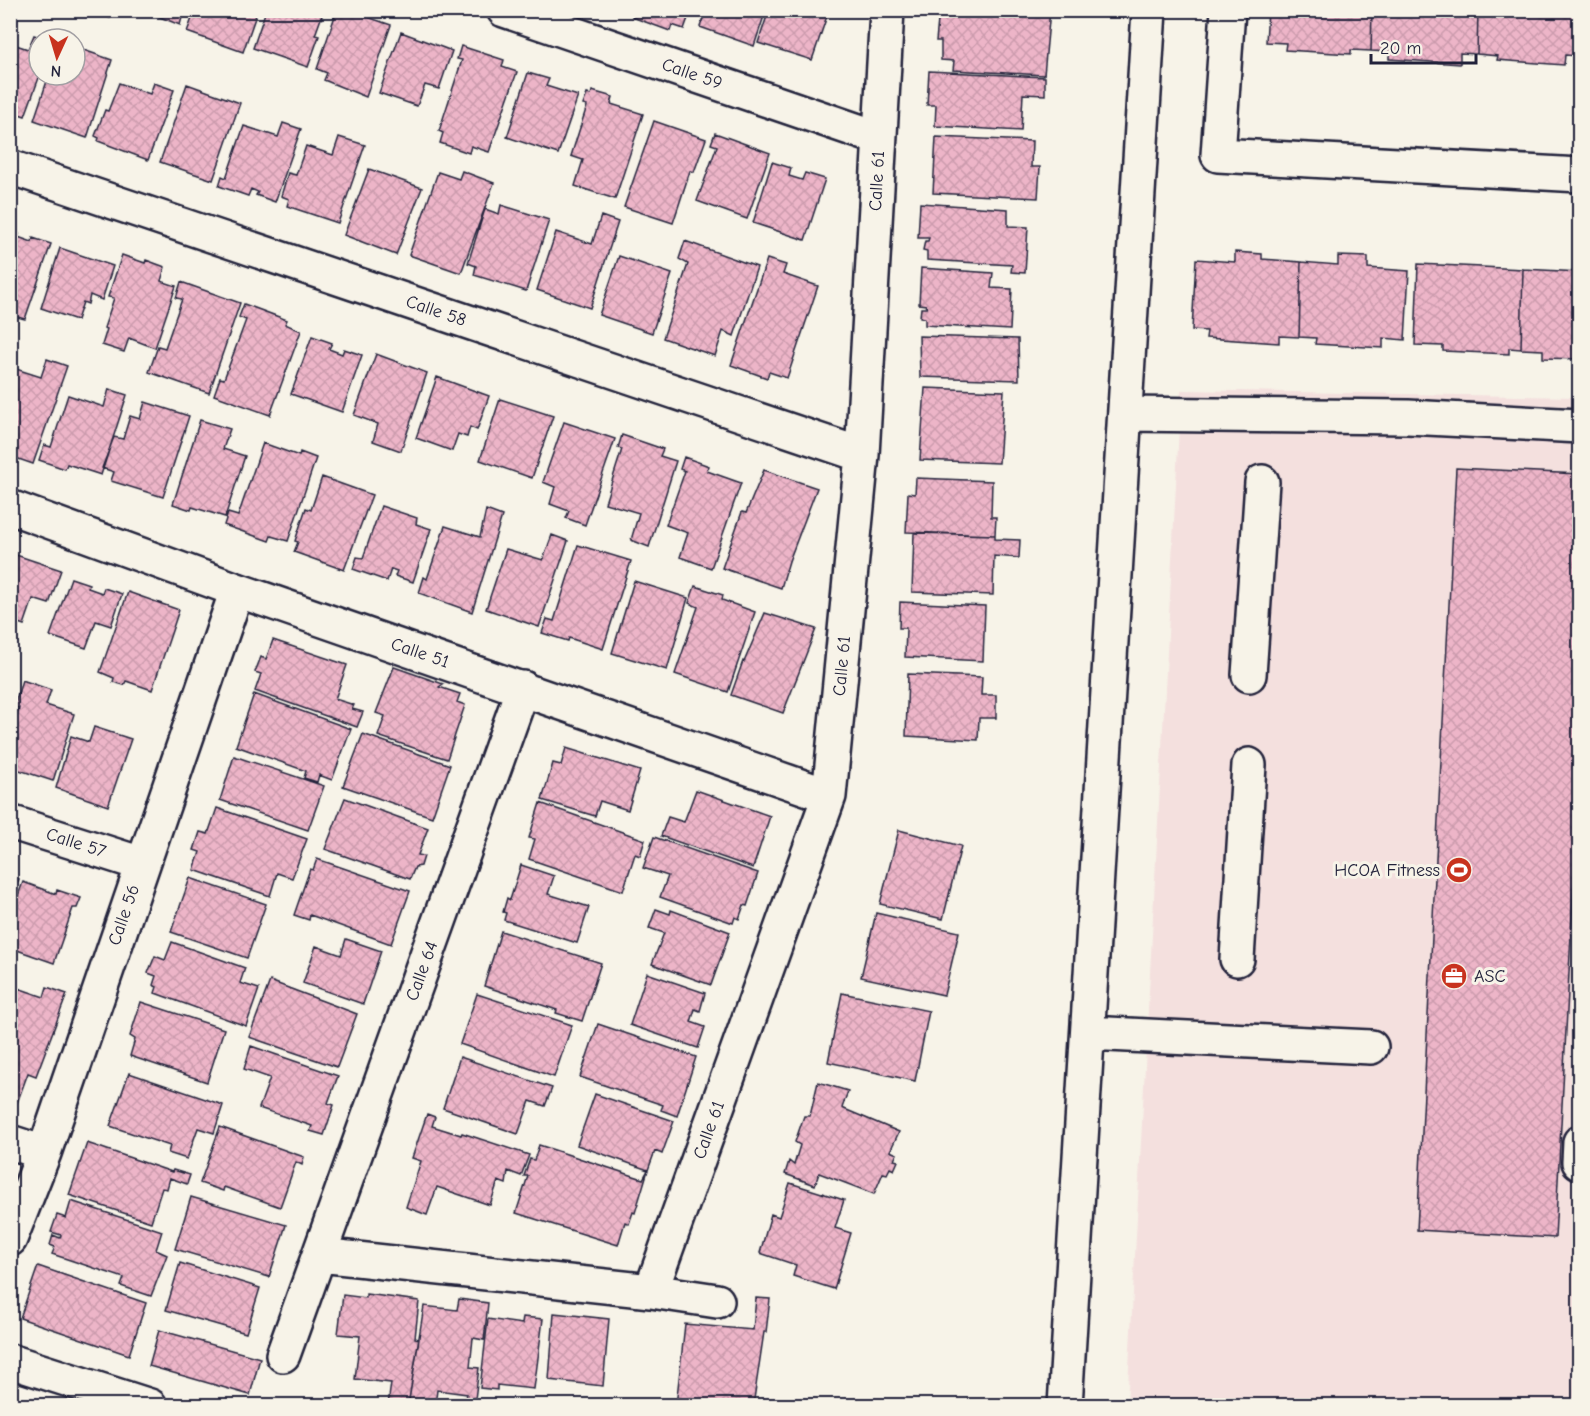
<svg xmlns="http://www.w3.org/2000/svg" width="1590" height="1416" font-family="'Comic Neue',sans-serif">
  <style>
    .built { fill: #f4e0de }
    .building { fill: url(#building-cross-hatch); stroke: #22223b; stroke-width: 1.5 }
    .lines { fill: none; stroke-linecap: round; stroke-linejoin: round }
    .minor-casing { stroke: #22223b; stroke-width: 38 }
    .minor { stroke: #f7f3e8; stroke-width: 33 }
    .labels { text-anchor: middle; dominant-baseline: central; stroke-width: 6; stroke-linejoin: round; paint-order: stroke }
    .street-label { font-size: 18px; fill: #22223b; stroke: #f7f3e8 }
    .poi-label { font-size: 18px; fill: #22223b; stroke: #f7f3e8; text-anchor: end }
  </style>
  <defs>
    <pattern id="building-cross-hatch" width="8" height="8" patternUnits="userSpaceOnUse" patternTransform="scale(1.5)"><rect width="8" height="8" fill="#edb5c8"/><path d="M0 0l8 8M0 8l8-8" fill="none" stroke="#cb9bad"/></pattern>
  </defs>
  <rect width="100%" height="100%" fill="#f7f3e8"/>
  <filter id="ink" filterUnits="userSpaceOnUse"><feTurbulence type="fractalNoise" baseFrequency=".0167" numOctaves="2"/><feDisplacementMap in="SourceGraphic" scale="12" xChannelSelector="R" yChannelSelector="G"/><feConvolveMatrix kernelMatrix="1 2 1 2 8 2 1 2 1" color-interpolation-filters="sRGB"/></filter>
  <g filter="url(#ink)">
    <path class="built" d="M1181 390 1579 397V1405L1127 1406Z"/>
    <path class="building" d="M88 10H112L110 18Z
      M142 10H184L180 25Z
      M195 10H254L257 12 243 52 187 32Z
      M266 10H324L315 35 319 36 308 67 253 48Z
      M337 10H347L391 25 366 97 324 80 327 73 317 69Z
      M634 10H691L684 29 672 25 670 31 632 17Z
      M706 10H766L754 46 700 27Z
      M769 10H829L812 60 758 43Z
      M939 10H1050L1044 75 953 70 954 61 941 60V41H936Z
      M1268 10H1372L1371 51 1351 50V54L1285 50 1286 43 1266 42Z
      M1372 10H1478L1477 54 1460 53V64L1389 59V52L1371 51Z
      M1478 10H1580V56L1565 55 1564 65 1497 60 1498 56 1477 54Z
      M401 32 452 51 439 89 425 85 417 106 379 93Z
      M34 35 45 39H39L40 75 25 116 10 111V43L28 49Z
      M461 46 504 60 502 67 517 72 489 152 471 146 469 153 440 143 443 133 439 131 462 60 457 59Z
      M75 47 112 60 87 138 34 120 49 75H75Z
      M929 71 1045 77V95L1023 94 1021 131 935 126 936 105H927Z
      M528 73 549 79 546 86 578 96 558 154 507 137Z
      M119 83 150 94 154 83 174 90 148 160 98 141 99 138 95 136 105 110 108 111Z
      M187 84 240 103 213 180 160 162Z
      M592 91 613 97 611 104 643 114 615 199 575 186 583 160 571 156 587 106 583 105 587 94 591 95Z
      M654 121 706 139 694 172 690 171 673 223 624 207Z
      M283 123 301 129 275 202 256 195 258 192 251 189 248 196 219 186 222 176 226 178 244 126 278 137Z
      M715 133 770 153 747 219 697 201 717 146 711 144Z
      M339 137 365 145 338 223 287 206 289 199 281 196 288 173 296 175 306 146 333 155Z
      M936 137 1032 141 1031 167H1040L1038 198 933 193Z
      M772 162 791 168 789 176 802 180 805 173 825 179 805 240 753 223Z
      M369 169 422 188 396 255 344 235Z
      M462 171 494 183 461 273 409 255 438 172 459 179Z
      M920 203 1008 209V226L1028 227 1025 273 1011 272 1012 265 927 260V251L923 250 925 241H928L929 238H918Z
      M501 205 549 220 526 291 474 275 476 266 468 263 485 209 499 214Z
      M601 216 618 222 590 308 537 290 556 232 592 244Z
      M10 231 19 234 18 237 32 242 33 238 51 244 25 319 10 315Z
      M685 241 757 267 734 336 723 331 715 356 663 338 688 264 679 259Z
      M60 248 113 266 102 300 90 295 88 304 83 302 77 320 41 308Z
      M1235 252 1262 254V259L1301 262 1299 337 1279 336V343L1206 338 1207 331 1192 330 1196 259 1235 262Z
      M122 255 145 263 146 260 165 267 161 281 176 286 155 348 129 338 124 352 102 345 107 329 104 328 114 298 108 297Z
      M619 256 672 274 652 333 599 315Z
      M1338 256 1368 257V268L1409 271 1405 340 1383 338V348L1315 344 1316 338 1299 337 1301 262 1338 265Z
      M767 259 786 265 783 274 818 286 787 378 769 372 767 378 731 365Z
      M1418 264 1523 269 1521 349 1509 348V354L1443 351V346L1415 345Z
      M921 268 993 273 991 288 1012 289 1010 330 925 325V318L920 317 921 308H927L926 305 919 304Z
      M1523 269 1580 272V359L1543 358V350L1521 349Z
      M181 282 240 303 209 393 149 372 158 346 165 348 182 299 176 298Z
      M244 304 287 320 285 324 301 331 270 415 214 395 220 378 224 379 246 320 239 317Z
      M312 336 332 343 329 349 342 354 344 349 362 355 342 412 291 394Z
      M919 336 1018 339 1019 380 920 377Z
      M376 354 427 373 401 451 373 441 378 424 354 415Z
      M47 359 67 366 33 464 10 456V367L41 377Z
      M437 377 489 396 477 430 470 427 467 437 458 434 452 451 416 438Z
      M925 388 1004 391 999 463 920 460Z
      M109 389 127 395 101 475 67 464 65 469 39 460 44 445 51 447 68 395 104 407Z
      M500 399 553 416 532 478 480 460Z
      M145 402 189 416 163 497 111 481 114 472 102 468 114 437 123 439 130 416 140 419Z
      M200 420 230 429 223 449 245 456 225 517 192 507 191 510 173 504Z
      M564 422 615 439 585 525 566 518 569 511 550 504 555 487 543 482Z
      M622 435 663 449 660 456 676 461 649 547 631 540 639 513 605 503 622 449 618 448Z
      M263 443 299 456 300 452 316 458 288 541 271 536 269 541 224 525 228 513 238 516Z
      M684 457 709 466 707 471 741 483 711 568 680 557 688 533 666 525 685 471 680 469Z
      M1456 468 1580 474V765L1555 1238 1417 1230Z
      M764 470 817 488 789 561 781 588 722 568 742 512 746 513Z
      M322 477 372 495 344 570 294 552 298 542 295 541 306 508 311 510Z
      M916 478 992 481 991 517H996L995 535 906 532 908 493 915 494Z
      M381 506 417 518 416 524 431 529 413 582 395 576 397 571 391 569 387 581 353 569 357 557 363 558Z
      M486 510 502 516 472 612 419 593 424 577 427 579 445 526 480 537Z
      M914 533 995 535V539L1020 540 1019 558 994 556 993 595 912 592Z
      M552 535 568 541 539 627 486 609 506 549 543 560Z
      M578 545 631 561 603 649 569 638 568 641 542 633 547 619 554 621Z
      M10 553 61 570 49 604 33 599 24 625 10 620Z
      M71 578 89 584 88 588 102 593 104 588 122 594 111 626 96 621 86 648 50 636Z
      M634 581 688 598 667 670 612 653Z
      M695 586 723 595 722 600 755 612 728 692 675 674 698 607 689 603Z
      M128 592 179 610 152 690 126 681 124 685 113 682 114 678 100 672Z
      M900 602 985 606 983 661 905 657 906 628H899Z
      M765 613 816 629 783 713 731 695 743 661 744 662Z
      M273 640 347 665 335 699 354 705 352 709 363 712 357 727 255 691 261 674 255 672 261 657 266 659Z
      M394 667 443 684 439 687 460 694 457 702 465 705 447 759 378 736 385 716 376 713Z
      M908 674 982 677 981 695H996V718H979L978 740 906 736Z
      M22 680 51 690 46 705 74 714 53 781 10 767V733L19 708 14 707Z
      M254 694 351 729 332 780 319 775 317 782 304 778 306 771 236 746Z
      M94 727 131 739 108 806 56 788 71 736 89 742Z
      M363 734 450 765 432 817 343 786Z
      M566 748 640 771 628 810 600 801 595 816 542 800 553 763 561 765Z
      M234 756 324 786 308 830 220 800Z
      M696 790 770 816 753 868 661 836 668 817 684 822Z
      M345 798 428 828 418 855 424 856 421 866 415 867 410 879 325 849Z
      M540 803 645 840 640 856 635 854 623 891 529 859 535 839 529 838Z
      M217 808 307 839 292 878 277 873 270 896 194 870 200 852 194 850 200 832 208 834Z
      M899 830 961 846 943 919 880 904Z
      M654 837 758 873 747 906 744 905 739 919 735 917 733 923 660 897 668 876 643 868Z
      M317 859 410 891 391 944 310 915 309 920 294 915 310 869 313 870Z
      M521 865 554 876 548 894 589 907 577 943 504 920 506 913 503 912 507 898 510 900Z
      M10 876 19 879 10 903Z
      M190 878 266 904 247 958 171 932Z
      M23 882 56 894 57 890 81 898 77 908H73L54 963 17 950 10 968V917Z
      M656 909 670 914 671 910 730 932 711 985 652 964 664 933 649 928Z
      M876 913 959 932 944 995 861 977Z
      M501 931 601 963 582 1021 556 1013 557 1010 484 986Z
      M346 939 381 951 363 1004 303 983 316 946 341 955Z
      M172 942 245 968 240 983 259 989 246 1026 155 993 157 987 153 985 156 976 148 973 155 956 165 960Z
      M647 973 705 993 700 1011 695 1009 691 1022 705 1027 698 1048 630 1025Z
      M270 981 357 1014 337 1067 249 1037Z
      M12 986 44 997 47 987 67 994 36 1076 28 1073 17 1103 10 1100V989Z
      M842 993 929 1011 915 1081 828 1062Z
      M477 994 572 1025 554 1077 460 1044Z
      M141 1002 224 1029 207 1082 130 1056 135 1039 130 1036Z
      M598 1024 696 1057 677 1116 661 1110 663 1105 580 1077Z
      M251 1046 338 1076 328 1103 334 1105 324 1135 310 1131 312 1126 259 1108 270 1078 244 1069Z
      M460 1057 552 1088 545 1106 530 1101 518 1134 443 1108Z
      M129 1073 223 1105 214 1133 198 1128 187 1159 168 1153 170 1146 110 1126Z
      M818 1082 848 1091 842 1108 899 1132 890 1151 897 1154 894 1160 898 1161 894 1170 890 1168 887 1174 883 1173 874 1194 819 1173 815 1185 785 1174 789 1161 794 1165 800 1145 795 1142 804 1116H810Z
      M595 1094 674 1121 662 1154 655 1151 648 1170 577 1145Z
      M427 1114 435 1117 432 1126 461 1135 462 1133 529 1155 521 1176 508 1171 506 1184 498 1181 490 1205 437 1187 427 1215 406 1207 421 1161 412 1158Z
      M220 1127 304 1157 302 1165 296 1162 280 1207 224 1187 223 1191 200 1183Z
      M87 1143 172 1172 173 1170 190 1175 187 1184 170 1178 167 1189 162 1188 151 1222 69 1195Z
      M539 1145 643 1179 648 1170 635 1213 633 1212 629 1224 625 1222 618 1245 516 1213 528 1176H524L530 1159 534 1160Z
      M790 1183 844 1200 835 1228 851 1233 834 1289 793 1276 796 1265 760 1253 771 1214 779 1217Z
      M191 1197 286 1225 269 1277 175 1249Z
      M71 1201 162 1231 156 1250 167 1255 151 1296 121 1286 124 1278 52 1254 55 1247 50 1245 53 1235 60 1238 61 1235 51 1232 57 1215 66 1218Z
      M180 1263 260 1288 246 1333 166 1310Z
      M38 1266 146 1303 129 1355 20 1318Z
      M366 1294 419 1301 415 1338 419 1339 408 1406 388 1405 391 1383 355 1379 360 1336 338 1334 343 1295 366 1298Z
      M756 1298 770 1299 766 1332H764L753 1406H676L685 1324 753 1330Z
      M459 1299 488 1303 484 1340 473 1338 470 1367 479 1368 475 1399 466 1398 467 1394 437 1390 435 1406H408L424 1306 457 1310Z
      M554 1313 609 1319 603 1386 549 1380Z
      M523 1317 543 1319 534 1389 497 1385V1390L480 1388 488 1319 522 1324Z
      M159 1330 260 1358 250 1395 149 1366Z"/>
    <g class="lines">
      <defs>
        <path id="minor" d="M504 10 879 138
          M1228 10 1218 155 1580 175
          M10 167 862 455
          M1125 414 1408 417 1580 426
          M10 507 237 590 829 796
          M1249 675 1262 482
          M10 822 142 864
          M1237 959 1249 765
          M1088 1033 1371 1047
          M10 1142 44 1153
          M1579 1162 1580 1142
          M10 1239 44 1153 237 590
          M320 1255 651 1291 717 1301
          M651 1291 829 796 862 455 887 10
          M283 1355 523 688
          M10 1361 150 1406
          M1065 1406 1149 10"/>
      </defs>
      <use href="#minor" class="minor-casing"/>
      <use href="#minor" class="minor"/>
    </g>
  </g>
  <defs>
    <symbol id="stadium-disc" viewBox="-11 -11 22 22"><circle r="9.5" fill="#c8321e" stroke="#f7f3e8"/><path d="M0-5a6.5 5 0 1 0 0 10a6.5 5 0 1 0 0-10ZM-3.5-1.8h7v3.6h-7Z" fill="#fff"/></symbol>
    <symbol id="office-disc" viewBox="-11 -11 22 22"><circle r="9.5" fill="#c8321e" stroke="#f7f3e8"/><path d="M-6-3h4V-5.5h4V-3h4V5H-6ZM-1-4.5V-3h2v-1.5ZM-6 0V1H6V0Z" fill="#fff"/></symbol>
  </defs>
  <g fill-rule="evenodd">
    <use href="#stadium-disc" x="1444" y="855" width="30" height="30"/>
    <use href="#office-disc" x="1439" y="961" width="30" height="30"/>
  </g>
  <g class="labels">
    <g class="street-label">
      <text transform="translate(692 74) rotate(19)">Calle 59</text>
      <text transform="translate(877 181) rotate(-87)">Calle 61</text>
      <text transform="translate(436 311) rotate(19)">Calle 58</text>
      <text transform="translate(420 653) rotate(19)">Calle 51</text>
      <text transform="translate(842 666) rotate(-85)">Calle 61</text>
      <text transform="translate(76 843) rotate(18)">Calle 57</text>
      <text transform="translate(124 915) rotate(-71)">Calle 56</text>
      <text transform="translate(422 971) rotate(-70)">Calle 64</text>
      <text transform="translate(709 1130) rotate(-70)">Calle 61</text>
    </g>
    <g class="poi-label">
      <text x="1440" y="870">HCOA Fitness</text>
      <text x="1474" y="976" text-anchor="start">ASC</text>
    </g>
  </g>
  <rect width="1590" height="1416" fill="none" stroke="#f7f3e8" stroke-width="36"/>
  <rect x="18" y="18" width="1554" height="1380" fill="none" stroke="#22223b" stroke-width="2" filter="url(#ink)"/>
  <g transform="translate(57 57) rotate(184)"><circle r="28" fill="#f7f3e8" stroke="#a29fa3" stroke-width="1.5"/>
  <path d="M0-4.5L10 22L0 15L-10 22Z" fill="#c8321e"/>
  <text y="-9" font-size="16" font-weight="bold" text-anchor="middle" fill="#22223b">N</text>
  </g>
  <path d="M1371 54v9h105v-9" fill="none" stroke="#22223b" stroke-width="3"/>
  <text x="1380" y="54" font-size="18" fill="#22223b" stroke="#f7f3e8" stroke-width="4.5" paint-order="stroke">20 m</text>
</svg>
